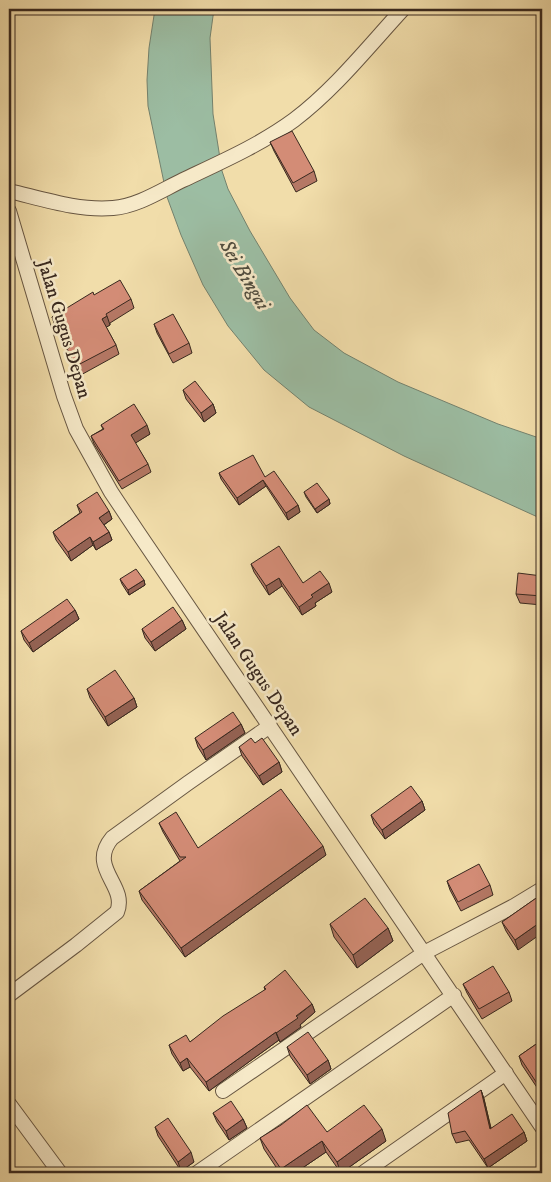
<svg xmlns="http://www.w3.org/2000/svg" width="551" height="1182" font-family="'IM FELL DW Pica',serif">
  <style>
    .water { fill: #9cbda3; stroke: #74826e }
    .lines { fill: none; stroke-linecap: round; stroke-linejoin: round }
    .street-casing { stroke: #675642; stroke-width: 16 }
    .street { stroke: #f6e9c8; stroke-width: 14 }
    .wall { fill: #b57865; stroke: #39291f }
    .shaded-wall { fill: #946253; stroke: #39291f }
    .building { fill: #d38c76; stroke: #39291f }
    .labels { text-anchor: middle; dominant-baseline: central; stroke-width: 5; stroke-linejoin: round; paint-order: stroke }
    .street-label { font-size: 19px; fill: #39291f; stroke: #f6e9c8 }
    .water-label { font-size: 20px; font-style: italic; fill: #524e40; stroke: #f6e9c8 }
  </style>
  <rect width="100%" height="100%" fill="#f1ddaa"/>
  <filter id="stains"><feTurbulence type="fractalNoise" baseFrequency=".004" numOctaves="4"/><feColorMatrix values="0 0 0 0 .2 0 0 0 0 .09 0 0 0 0 .02 0 0 0 .5 -.17"/></filter>
  <radialGradient id="worn" r=".72"><stop offset=".6" stop-color="#630" stop-opacity="0"/><stop offset="1" stop-color="#630" stop-opacity=".3"/></radialGradient>
  <path class="water" d="M155 9H214L210 38 213 114 222 171 228 189 250 231 290 298 314 330 344 353 398 382 498 424 542 439V519L404 456 309 407 264 370 228 326 203 285 181 235 167 197 148 106 147 80 149 48Z"/>
  <g class="lines">
    <defs>
      <path id="street" d="M9 191C43 199 78 211 113 208 138 206 162 190 183 180 221 162 260 145 294 120 335 89 368 47 403 9
        M9 211 64 396 76 429 111 492 139 534 542 1127
        M9 995 76 945 117 912C128 885 87 868 112 838L188 783 270 726
        M223 1091 424 953 514 906 542 889
        M9 1104 60 1173
        M197 1173 454 995
        M363 1173 506 1073"/>
    </defs>
    <use href="#street" class="street-casing"/>
    <use href="#street" class="street"/>
  </g>
  <path class="wall" d="M270 142 314 171 317 181 296 192 274 151Z
    M131 299 134 308 110 323V325L106 327 116 345 119 354 79 376 70 358 67 349 69 348 55 326 52 317Z
    M154 324 189 343 192 353 173 363 157 333Z
    M183 390 213 404 216 413 204 422 186 399Z
    M101 425 150 434 135 443 148 464 151 472 122 489 94 444 91 436 103 429Z
    M219 473 265 477 298 505 300 512 288 520 266 486 239 505 221 479Z
    M304 492 329 499 330 504 317 513 306 497Z
    M77 505 109 511 112 519 104 525 109 532 112 540 96 550 93 545 71 561 56 540 53 532 80 513Z
    M251 564 303 583 332 592 315 603 316 606 302 615 282 586 269 595 254 572Z
    M542 576V605L520 603 516 594Z
    M120 579 144 580 145 585 129 595 122 584Z
    M75 610 79 619 33 652 24 640 21 631Z
    M182 620 186 629 155 651 145 638 142 629Z
    M87 689 134 698 137 707 108 726 90 698Z
    M241 724 245 733 206 760 198 747 195 738Z
    M255 743 279 762 282 772 263 785 242 756 239 747Z
    M422 801 425 810 385 839 374 824 371 815Z
    M159 823 198 848 326 855 185 957 142 900 139 891 180 861 163 832Z
    M447 881 490 885 493 895 461 911 450 890Z
    M542 894 518 950 506 931 502 922Z
    M330 924 388 928 393 941 357 968 334 937Z
    M463 984 509 992 512 1001 482 1019 467 993Z
    M264 987 312 1004 315 1012 300 1025 301 1027 280 1042 279 1040 209 1091 190 1067 183 1071 172 1054 169 1045 190 1042 265 990Z
    M542 1040V1095L522 1065 519 1056Z
    M287 1047 328 1060 331 1069 310 1084 290 1056Z
    M481 1090 484 1099 491 1128 524 1132 527 1141 488 1168 469 1140 456 1143 452 1134Z
    M213 1113 243 1119 247 1128 229 1140 217 1122Z
    M155 1127 194 1162 181 1171 158 1136Z
    M327 1132 386 1141 341 1173 326 1152 295 1173H280L264 1149 260 1138Z"/>
  <path class="shaded-wall" d="M107 316 110 325 105 328 102 319Z
    M213 404 216 413 204 422 201 413Z
    M147 425 150 434 134 444 131 435Z
    M263 480 266 486 239 505 237 498Z
    M329 499 330 504 317 513 315 509Z
    M298 505 300 512 288 520 286 513Z
    M109 511 112 519 102 526 99 518Z
    M109 532 112 540 96 550 93 542Z
    M90 537 93 545 71 561 68 552Z
    M279 578 282 586 269 595 266 586Z
    M144 580 145 585 129 595 128 590Z
    M329 583 332 592 315 603 316 606 302 615 299 607 311 595Z
    M75 610 79 619 33 652 29 643Z
    M182 620 186 629 155 651 151 642Z
    M134 698 137 707 108 726 105 717Z
    M241 724 245 733 206 760 203 750Z
    M279 762 282 772 263 785 259 776Z
    M422 801 425 810 385 839 382 830Z
    M323 846 326 855 185 957 181 948Z
    M542 921V933L518 950 515 940Z
    M388 928 393 941 357 968 353 955Z
    M312 1004 315 1012 300 1025 301 1027 280 1042 276 1033Z
    M276 1032 279 1040 209 1091 206 1082Z
    M187 1058 190 1067 183 1071 180 1063Z
    M328 1060 331 1069 310 1084 307 1075Z
    M481 1090 484 1099 493 1138 490 1129Z
    M243 1119 247 1128 229 1140 226 1131Z
    M382 1129 386 1141 341 1173 337 1162Z
    M524 1132 527 1141 488 1168 484 1159Z
    M322 1141 326 1152 295 1173H282L281 1169Z
    M191 1152 194 1162 181 1171 178 1162Z"/>
  <path class="building" d="M292 131 314 171 293 183 270 142Z
    M120 280 131 299 106 314 107 316 102 319 116 345 76 366 67 349 70 347 52 317 93 292 94 295Z
    M173 314 189 343 169 354 154 324Z
    M195 381 213 404 201 413 183 390Z
    M134 404 147 425 131 435 148 464 119 481 91 436 104 429 101 425Z
    M253 455 265 477 274 471 298 505 286 513 263 480 237 498 219 473Z
    M317 483 329 499 315 509 304 492Z
    M97 492 109 511 99 518 109 532 93 542 90 537 68 552 53 532 82 512 77 505Z
    M279 546 303 583 320 571 329 583 311 595 313 597 299 607 279 578 266 586 251 564Z
    M136 569 144 580 128 590 120 579Z
    M518 573 542 576V596L516 594Z
    M67 599 75 610 29 643 21 631Z
    M173 607 182 620 151 642 142 629Z
    M115 670 134 698 105 717 87 689Z
    M233 712 241 724 203 750 195 738Z
    M251 738 255 743 262 738 279 762 259 776 239 747Z
    M411 786 422 801 382 830 371 815Z
    M281 789 323 846 181 948 139 891 186 857H180L159 823 176 812 198 848Z
    M479 864 490 885 458 902 447 881Z
    M542 894V921L515 940 502 922Z
    M365 898 388 928 353 955 330 924Z
    M493 966 509 992 479 1009 463 984Z
    M285 970 312 1004 296 1016 298 1018 276 1033V1032L206 1082 187 1058 180 1063 169 1045 186 1035 190 1042 223 1016 266 989 264 987Z
    M308 1032 328 1060 307 1075 287 1047Z
    M542 1040V1091L519 1056Z
    M481 1090 490 1129 512 1114 524 1132 484 1159 465 1131 452 1134 448 1113Z
    M231 1101 243 1119 226 1131 213 1113Z
    M307 1105 327 1132 364 1105 382 1129 337 1162 322 1141 281 1169 260 1138 281 1125Z
    M168 1118 191 1152 178 1162 155 1127Z"/>
  <g class="labels">
    <g class="street-label">
      <text transform="translate(64 329) rotate(73)">Jalan Gugus Depan</text>
      <text transform="translate(258 674) rotate(56)">Jalan Gugus Depan</text>
    </g>
    <g class="water-label">
      <text transform="translate(244 275) rotate(59)">Sei Bingai</text>
    </g>
  </g>
  <rect width="551" height="1182" fill="none" stroke="#f1ddaa" stroke-width="30"/>
  <rect x="10" y="10" width="531" height="1162" fill="none" stroke="#39291f" stroke-width="2.5"/>
  <rect x="15" y="15" width="521" height="1152" fill="none" stroke="#39291f"/>
  <rect width="100%" height="100%" filter="url(#stains)"/>
  <rect width="100%" height="100%" fill="url(#worn)"/>
</svg>
